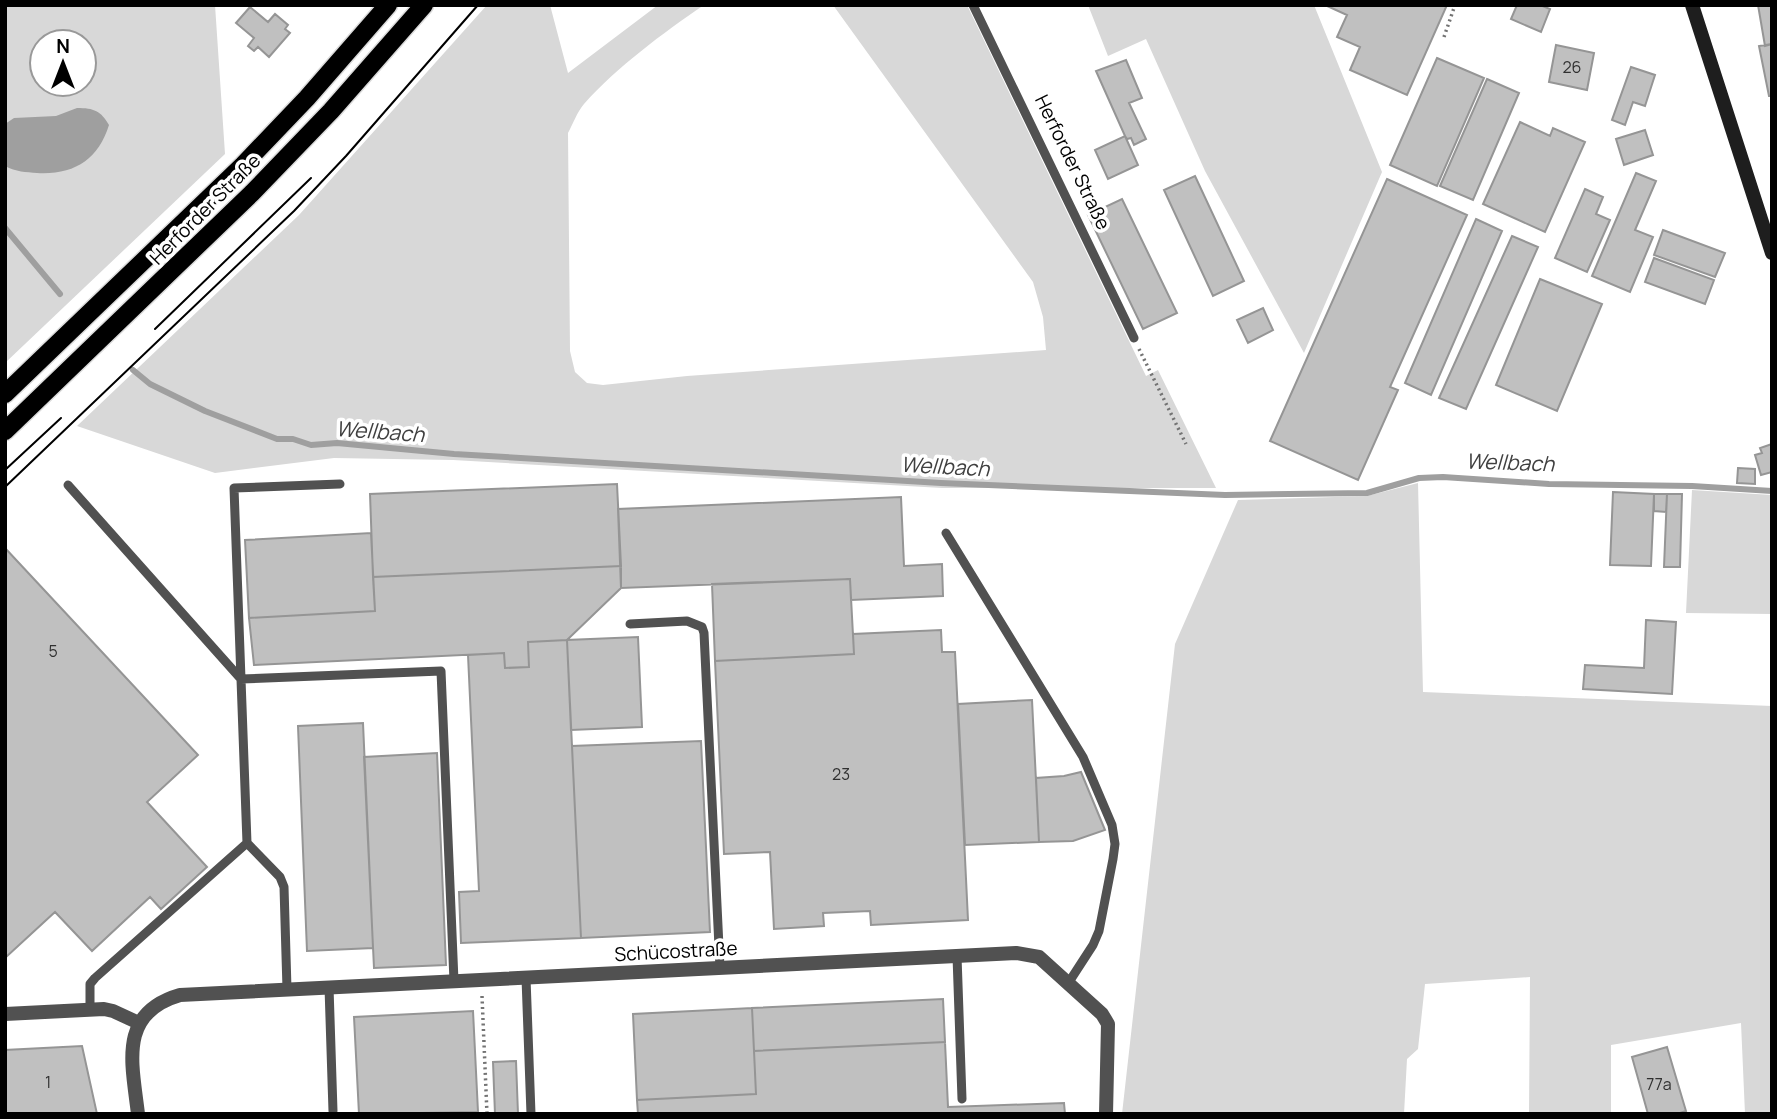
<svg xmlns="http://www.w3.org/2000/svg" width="1777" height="1119" font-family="Manrope,sans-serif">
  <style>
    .green { fill: #d8d8d8; fill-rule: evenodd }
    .water { fill: #9f9f9f }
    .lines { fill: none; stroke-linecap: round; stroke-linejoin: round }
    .stream { stroke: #9f9f9f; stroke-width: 6 }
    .building { fill: #c0c0c0; stroke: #959595; stroke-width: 2 }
    .primary-casing { stroke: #dbdbdb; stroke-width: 21 }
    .path { stroke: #737373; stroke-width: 3.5; stroke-dasharray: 2 3.5; stroke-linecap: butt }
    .service { stroke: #515151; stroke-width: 9 }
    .minor { stroke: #515151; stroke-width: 14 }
    .secondary { stroke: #1e1e1e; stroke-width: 14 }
    .primary { stroke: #000; stroke-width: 18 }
    .tram { stroke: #000; stroke-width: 2 }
    .labels { text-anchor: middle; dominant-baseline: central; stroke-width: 7; stroke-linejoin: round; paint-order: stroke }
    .number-label { font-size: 16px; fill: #303030 }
    .street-label { font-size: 19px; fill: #000; stroke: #fff }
    .water-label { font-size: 21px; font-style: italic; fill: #404040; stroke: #fff }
  </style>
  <rect width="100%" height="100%" fill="#fff"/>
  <path class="green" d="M5 5H215L225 154 5 363ZM42 42H84V84H42Z
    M487 5H550L568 73 658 5H704C663 33 617 67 584 104 577 112 573 124 568 133L570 351 575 372 587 383 603 385 687 376 1046 350 1043 317 1033 282 833 5H967L1146 376 1158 370 1216 488H942L453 460 334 458 215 473 77 426 299 215Z
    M1088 5H1314L1382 172 1304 353 1205 171 1146 39 1108 56Z
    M1418 483 1423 692 1772 706V1114H1745L1741 1023 1611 1045V1114H1529L1530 977 1425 984 1418 1049 1407 1059 1404 1114H1122L1175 644 1238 500 1367 496Z
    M1692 490 1772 495V614L1686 613Z"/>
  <path class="water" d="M77 108C94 108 101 111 109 125 98 160 74 175 37 173 26 172 16 172 5 166V124L14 118 56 116Z"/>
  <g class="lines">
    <path class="stream" d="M5 228 60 294
      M133 370 150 384 205 411 277 439H293L311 445 337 443 454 454 941 483 1225 495 1367 493 1419 478 1443 477 1549 484 1692 486 1772 491"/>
  </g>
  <path class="building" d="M1325 5H1447L1407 95 1350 70 1360 47 1337 37 1347 15Z
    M1517 5H1540L1550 9 1541 32 1511 19Z
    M1758 5H1772V44L1765 46Z
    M250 7 268 22 275 14 288 25 285 29 290 33 269 57 258 47 254 51 248 46 254 38 236 23Z
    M1772 44V96H1769L1759 46Z
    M1556 45 1594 53 1587 90 1549 82Z
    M1437 58 1484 78 1437 186 1390 165Z
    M1126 60 1142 98 1129 103 1146 139 1134 145 1131 138 1127 139 1125 136 1096 71Z
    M1631 67 1655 75 1645 106 1633 102 1625 125 1612 120Z
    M1487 79 1519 93 1473 200 1440 186Z
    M1520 122 1550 136 1553 128 1585 142 1545 232 1483 204Z
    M1645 130 1653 155 1624 165 1616 139Z
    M1125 136 1138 165 1108 179 1095 150Z
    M1636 173 1656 181 1635 230 1653 237 1630 292 1592 276Z
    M1195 176 1244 281 1213 296 1164 190Z
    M1387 179 1467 215 1390 387 1398 390 1358 480 1270 441Z
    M1585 189 1603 197 1596 214 1610 220 1587 272 1555 258Z
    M1122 199 1177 313 1143 329 1088 215Z
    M1476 219 1502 231 1431 395 1405 383Z
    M1663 230 1725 253 1715 277 1654 255Z
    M1512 236 1538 247 1466 409 1439 398Z
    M1654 258 1714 280 1705 304 1645 282Z
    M1540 279 1602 304 1557 411 1496 385Z
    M1263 308 1273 330 1248 343 1237 320Z
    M1772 444V472L1761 475 1755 455 1762 453 1760 448Z
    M1738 468 1755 469V484L1737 483Z
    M617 484 621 566 373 577 370 494Z
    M1613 492 1654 494 1651 566 1610 565Z
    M1654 494H1667L1666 512 1654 511Z
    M1667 494H1682L1680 567H1664Z
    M901 497 904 566 942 564 943 596 851 600 850 579 621 588 618 509Z
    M371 533 375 611 249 618 245 540Z
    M5 548 198 755 147 802 207 867 161 909 150 897 92 951 55 912 5 958Z
    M621 566V588L567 640 528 642 529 667 505 668 504 653 254 665 249 618 375 611 373 577Z
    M850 579 854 654 715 661 712 584Z
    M1646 620 1676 622 1672 694 1583 689 1585 665 1644 668Z
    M941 630 942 652H955L968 920 871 925 870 911 823 913 824 926 774 929 770 852 724 854 715 661 854 654 853 634Z
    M638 637 642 727 571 730 567 640Z
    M567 640 581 938 461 943 459 892 479 891 468 655 504 653 505 668 529 667 528 642Z
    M1032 700 1039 842 965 845 958 704Z
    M363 723 373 948 307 951 298 726Z
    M701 741 710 932 581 938 572 746Z
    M437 753 446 965 374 968 364 757Z
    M1081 772 1105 830 1073 841 1039 842 1036 778 1064 776Z
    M943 999 945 1042 754 1051 752 1008Z
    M752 1008 756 1094 637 1100 633 1014Z
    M473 1011 478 1112 359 1114 354 1017Z
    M945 1042 948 1107 1064 1103 1065 1114H638L637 1100 756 1094 754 1051Z
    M82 1046 97 1114H5V1050Z
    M1667 1047 1686 1111 1677 1114H1648L1632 1057Z
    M516 1061 518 1114H495L493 1062Z"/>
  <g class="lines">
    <defs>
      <path id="primary" d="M5 394 243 165 307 98 388 5
        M5 431 252 193 331 111 424 5"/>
    </defs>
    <use href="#primary" class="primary-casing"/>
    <path class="path" d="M1444 37 1455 5
      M1139 349 1186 444
      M482 996 487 1114"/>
    <path class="service" d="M973 5 1134 338
      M68 485 241 679 441 671 454 981
      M946 533 1083 757 1112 825 1115 844 1113 859 1099 931 1093 945 1069 982
      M630 624 687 621 702 627 704 633 720 968
      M247 843 234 488 340 484
      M957 956 962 1099
      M526 978 531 1114
      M329 987 333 1111
      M90 1010V984L95 978 247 843 280 877 284 887 287 989"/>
    <path class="minor" d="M5 1014 104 1009 113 1011 139 1023
      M138 1114C132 1063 118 1013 180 995L1016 953 1039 957 1102 1014 1108 1024 1106 1114"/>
    <path class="secondary" d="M1692 5 1772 253"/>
    <use href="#primary" class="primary"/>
    <path class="tram" d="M155 329 311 178
      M5 470 61 418
      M5 487 294 211 346 156 478 5"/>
  </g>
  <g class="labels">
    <g class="number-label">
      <text x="1572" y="67">26</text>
      <text x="53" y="651">5</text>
      <text x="841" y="774">23</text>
      <text x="48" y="1082">1</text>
      <text x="1659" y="1084">77a</text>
    </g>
    <g class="street-label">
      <text transform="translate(1073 162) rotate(64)">Herforder Straße</text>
      <text transform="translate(205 209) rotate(-45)">Herforder Straße</text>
      <text transform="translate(676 951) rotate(-3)">Schücostraße</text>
    </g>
    <g class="water-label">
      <text transform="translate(380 431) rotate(4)">Wellbach</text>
      <text transform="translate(1510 462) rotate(2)">Wellbach</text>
      <text transform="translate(945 466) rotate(3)">Wellbach</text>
    </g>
  </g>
  <rect width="1777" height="1119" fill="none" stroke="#000000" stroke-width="14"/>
  <g transform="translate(63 63)"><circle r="33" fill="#ffffff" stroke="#999999" stroke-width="2"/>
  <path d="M0-5L12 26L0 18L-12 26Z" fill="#000000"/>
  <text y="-10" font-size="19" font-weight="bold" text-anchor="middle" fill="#000000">N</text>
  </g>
</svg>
